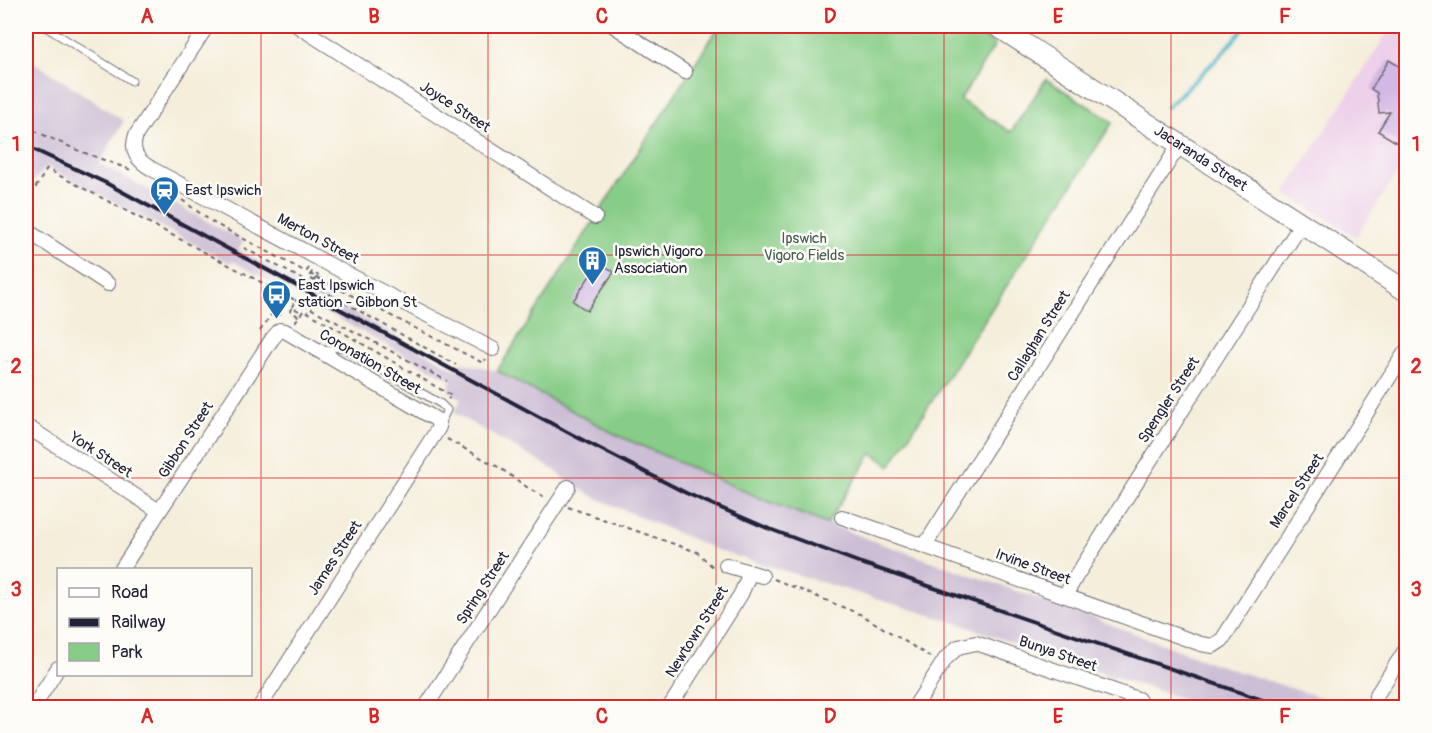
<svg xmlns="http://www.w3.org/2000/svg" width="1432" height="733" font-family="Pangolin,sans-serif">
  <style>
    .built { fill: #edd0e9 }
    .industrial { fill: #ccbed4 }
    .green { fill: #88cd87; stroke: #557861; stroke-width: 1.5 }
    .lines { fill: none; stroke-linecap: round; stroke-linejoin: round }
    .stream { stroke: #4db5cb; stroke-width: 4 }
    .building { fill: #d2b8e5 }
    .lane-casing { stroke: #6c6973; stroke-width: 9 }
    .street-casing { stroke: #6c6973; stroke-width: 16 }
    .secondary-casing { stroke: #6c6973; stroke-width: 22 }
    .path { stroke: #6c6973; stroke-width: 2; stroke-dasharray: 4.5 4.5; stroke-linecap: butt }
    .lane { stroke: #fff; stroke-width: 7 }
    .street { stroke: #fff; stroke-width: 14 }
    .secondary { stroke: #fff; stroke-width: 20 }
    .rail { stroke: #22223b; stroke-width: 4 }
    .path-bridge { stroke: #6c6973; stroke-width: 2; stroke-dasharray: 4.5 4.5; stroke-linecap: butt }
    .grid { fill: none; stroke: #d62828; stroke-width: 1.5; stroke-opacity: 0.55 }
    .labels { text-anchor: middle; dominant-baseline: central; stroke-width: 5; stroke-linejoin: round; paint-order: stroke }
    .street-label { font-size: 15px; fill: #22223b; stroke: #fdfcf7 }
    .poi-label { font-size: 15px; fill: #22223b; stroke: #fdfcf7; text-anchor: start }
    .park-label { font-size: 15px; fill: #465e56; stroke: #fdfcf7 }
    .neatline { fill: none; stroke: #d62828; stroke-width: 2 }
    .grid-label { font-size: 20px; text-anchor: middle; font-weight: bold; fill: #d62828 }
  </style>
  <rect width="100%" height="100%" fill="#fdfcf7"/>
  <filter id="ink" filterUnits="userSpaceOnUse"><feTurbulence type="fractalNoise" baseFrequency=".0167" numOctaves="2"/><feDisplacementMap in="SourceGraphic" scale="12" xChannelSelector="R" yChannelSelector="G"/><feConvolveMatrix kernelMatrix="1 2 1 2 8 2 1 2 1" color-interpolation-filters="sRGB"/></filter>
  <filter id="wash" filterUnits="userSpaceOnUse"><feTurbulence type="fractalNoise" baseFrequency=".008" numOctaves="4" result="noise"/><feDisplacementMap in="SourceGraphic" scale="24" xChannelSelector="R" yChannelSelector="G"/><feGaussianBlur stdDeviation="1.35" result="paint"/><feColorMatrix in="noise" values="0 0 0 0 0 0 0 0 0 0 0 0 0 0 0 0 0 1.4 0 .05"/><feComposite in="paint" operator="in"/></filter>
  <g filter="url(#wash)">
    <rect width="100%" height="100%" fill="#f5eedb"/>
    <path class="built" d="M1395 26H1406V159L1356 237 1285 193 1391 27Z"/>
    <path class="industrial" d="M26 57 124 121 99 164 150 190 243 241 239 250 457 370 461 362 497 371 617 435 767 501 868 539 1094 618 1218 665 1351 707H1201L1165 693 1057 659 960 624 722 552 596 498 563 479 556 471 454 413 461 399 448 390 451 380 232 261 230 263 47 167 34 181 26 176Z"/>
    <path class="green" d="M719 26H965L995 45 960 100 1011 132 1046 79 1113 122 890 466 872 453 827 524 767 501 617 435 497 371Z"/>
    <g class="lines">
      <path class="stream" d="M1167 107 1216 60 1242 31 1244 26"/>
    </g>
    <g id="blocks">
      <path class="building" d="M1389 60 1407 71V149L1378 131 1390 112 1379 113 1377 93 1371 89Z
        M599 262 614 272 587 311 573 301Z"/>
    </g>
  </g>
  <g filter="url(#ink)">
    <use href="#blocks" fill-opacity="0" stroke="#6c6973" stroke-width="1.5"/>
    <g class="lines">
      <defs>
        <path id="lane" d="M44 26 132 81
          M322 353 336 347 344 348 441 404 447 410 440 424"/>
        <path id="street" d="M207 26 136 135C130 152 138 161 152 169L334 267 493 349
          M298 26 595 217
          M614 26 685 72
          M1018 39 1026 26
          M26 230 108 284
          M26 426 159 511
          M842 517 1201 644 1213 646 1222 640 1406 351
          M925 545 1180 144
          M726 565 762 576
          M121 570 272 339 280 330 285 331 437 420 439 427 436 432 259 708
          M1065 596 1075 578 1302 223
          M1376 696 1406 649
          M33 708 58 668
          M425 708 568 487
          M669 708 741 594 750 573
          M914 708 946 658 958 647 976 643 1138 699 1143 708"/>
        <g id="secondary">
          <path id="s1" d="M997 26 1406 291"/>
        </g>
      </defs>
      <use href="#lane" class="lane-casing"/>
      <use href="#street" class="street-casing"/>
      <use href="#secondary" class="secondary-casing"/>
      <path class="path" d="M26 127 77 150 131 170
        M182 200 212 222 306 272
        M26 203 47 169 295 300 292 307
        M244 248 313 285
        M309 268 306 272 483 363 486 359
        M317 277 313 285 456 365
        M295 300 447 381
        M299 311 292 307 290 311 300 317
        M295 322 304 310 452 396 448 399
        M260 331 273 312 285 317
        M447 439 500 468 531 490 545 497
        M568 507 697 552 713 567
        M774 579 862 615 932 658"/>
      <use href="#lane" class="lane"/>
      <use href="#street" class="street"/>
      <use href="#secondary" class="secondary"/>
      <path class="rail" d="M26 146 106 183 571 434 686 493 767 528 861 563 1286 708"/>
      <path class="path-bridge" d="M315 281 309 278 312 272 319 276"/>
    </g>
  </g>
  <path class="grid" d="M261 26V708M488 26V708M716 26V708M944 26V708M1171 26V708M26 255H1406M26 478H1406"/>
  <defs>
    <symbol id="station-pin" viewBox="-11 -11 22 30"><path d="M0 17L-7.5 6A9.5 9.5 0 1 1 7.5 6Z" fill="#1f6fb2" stroke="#fdfcf7"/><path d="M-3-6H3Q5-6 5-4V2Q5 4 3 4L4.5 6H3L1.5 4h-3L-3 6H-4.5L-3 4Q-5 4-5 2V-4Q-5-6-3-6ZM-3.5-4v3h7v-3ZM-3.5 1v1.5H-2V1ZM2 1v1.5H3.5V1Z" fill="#fff"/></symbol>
    <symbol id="building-pin" viewBox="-11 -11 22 30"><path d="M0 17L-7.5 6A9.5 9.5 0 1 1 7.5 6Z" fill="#1f6fb2" stroke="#fdfcf7"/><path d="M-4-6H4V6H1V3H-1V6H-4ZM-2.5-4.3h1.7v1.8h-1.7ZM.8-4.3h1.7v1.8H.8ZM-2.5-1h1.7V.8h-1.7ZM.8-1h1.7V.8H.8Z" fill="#fff"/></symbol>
    <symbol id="bus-pin" viewBox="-11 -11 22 30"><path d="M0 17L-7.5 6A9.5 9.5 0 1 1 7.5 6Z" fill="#1f6fb2" stroke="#fdfcf7"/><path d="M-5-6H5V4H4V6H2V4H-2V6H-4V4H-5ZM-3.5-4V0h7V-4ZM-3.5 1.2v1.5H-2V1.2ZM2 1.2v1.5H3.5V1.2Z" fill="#fff"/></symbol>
  </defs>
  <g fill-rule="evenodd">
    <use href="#station-pin" x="148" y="174" width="33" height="45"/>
    <use href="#building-pin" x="576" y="244" width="33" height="45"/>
    <use href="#bus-pin" x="260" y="278" width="33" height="45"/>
  </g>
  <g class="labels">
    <g class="street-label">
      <text transform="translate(455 107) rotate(33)">Joyce Street</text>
      <text stroke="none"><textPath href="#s1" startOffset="243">Jacaranda Street</textPath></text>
      <text transform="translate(318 239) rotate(28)">Merton Street</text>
      <text transform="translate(1039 336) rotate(-58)">Callaghan Street</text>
      <text transform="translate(370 362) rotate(30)">Coronation Street</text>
      <text transform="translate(1169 400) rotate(-57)">Spengler Street</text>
      <text transform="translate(186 440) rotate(-57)">Gibbon Street</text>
      <text transform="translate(101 455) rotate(33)">York Street</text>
      <text transform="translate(1297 491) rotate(-57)">Marcel Street</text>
      <text transform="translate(335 558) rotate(-57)">James Street</text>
      <text transform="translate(1033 567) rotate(20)">Irvine Street</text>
      <text transform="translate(483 588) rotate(-57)">Spring Street</text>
      <text transform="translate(697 632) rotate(-58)">Newtown Street</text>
      <text transform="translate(1058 654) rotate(19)">Bunya Street</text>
    </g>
    <g class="poi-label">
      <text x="185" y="190">East Ipswich</text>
      <text x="614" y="251">Ipswich Vigoro<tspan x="614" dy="17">Association</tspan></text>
      <text x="298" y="285">East Ipswich<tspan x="298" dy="17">station - Gibbon St</tspan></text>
    </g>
    <g class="park-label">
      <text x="804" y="238">Ipswich<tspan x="804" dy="17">Vigoro Fields</tspan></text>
    </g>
  </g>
  <rect width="1432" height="733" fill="none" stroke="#fdfcf7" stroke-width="66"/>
  <rect x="57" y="568" width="195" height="108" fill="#fdfcf7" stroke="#a5a5ac" stroke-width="1.5"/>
  <rect x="69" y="588" width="30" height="9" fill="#ffffff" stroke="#a5a5ac" stroke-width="1.5"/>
  <text x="111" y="598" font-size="18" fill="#22223b">Road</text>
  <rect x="69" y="618" width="30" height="9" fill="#22223b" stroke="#a5a5ac" stroke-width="1.5"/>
  <text x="111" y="628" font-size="18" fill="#22223b">Railway</text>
  <rect x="69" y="643" width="30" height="18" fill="#88cd87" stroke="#a5a5ac" stroke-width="1.5"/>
  <text x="111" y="658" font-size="18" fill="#22223b">Park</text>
  <rect x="33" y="33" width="1366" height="667" class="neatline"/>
  <g class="grid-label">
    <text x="147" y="23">A</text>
    <text x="374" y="23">B</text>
    <text x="602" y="23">C</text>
    <text x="830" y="23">D</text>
    <text x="1058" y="23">E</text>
    <text x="1285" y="23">F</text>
    <text x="16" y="151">1</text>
    <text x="1416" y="151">1</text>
    <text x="16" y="373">2</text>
    <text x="1416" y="373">2</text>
    <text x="16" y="596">3</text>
    <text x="1416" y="596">3</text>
    <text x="147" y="723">A</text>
    <text x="374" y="723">B</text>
    <text x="602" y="723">C</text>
    <text x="830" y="723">D</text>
    <text x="1058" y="723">E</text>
    <text x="1285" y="723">F</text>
  </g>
</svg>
